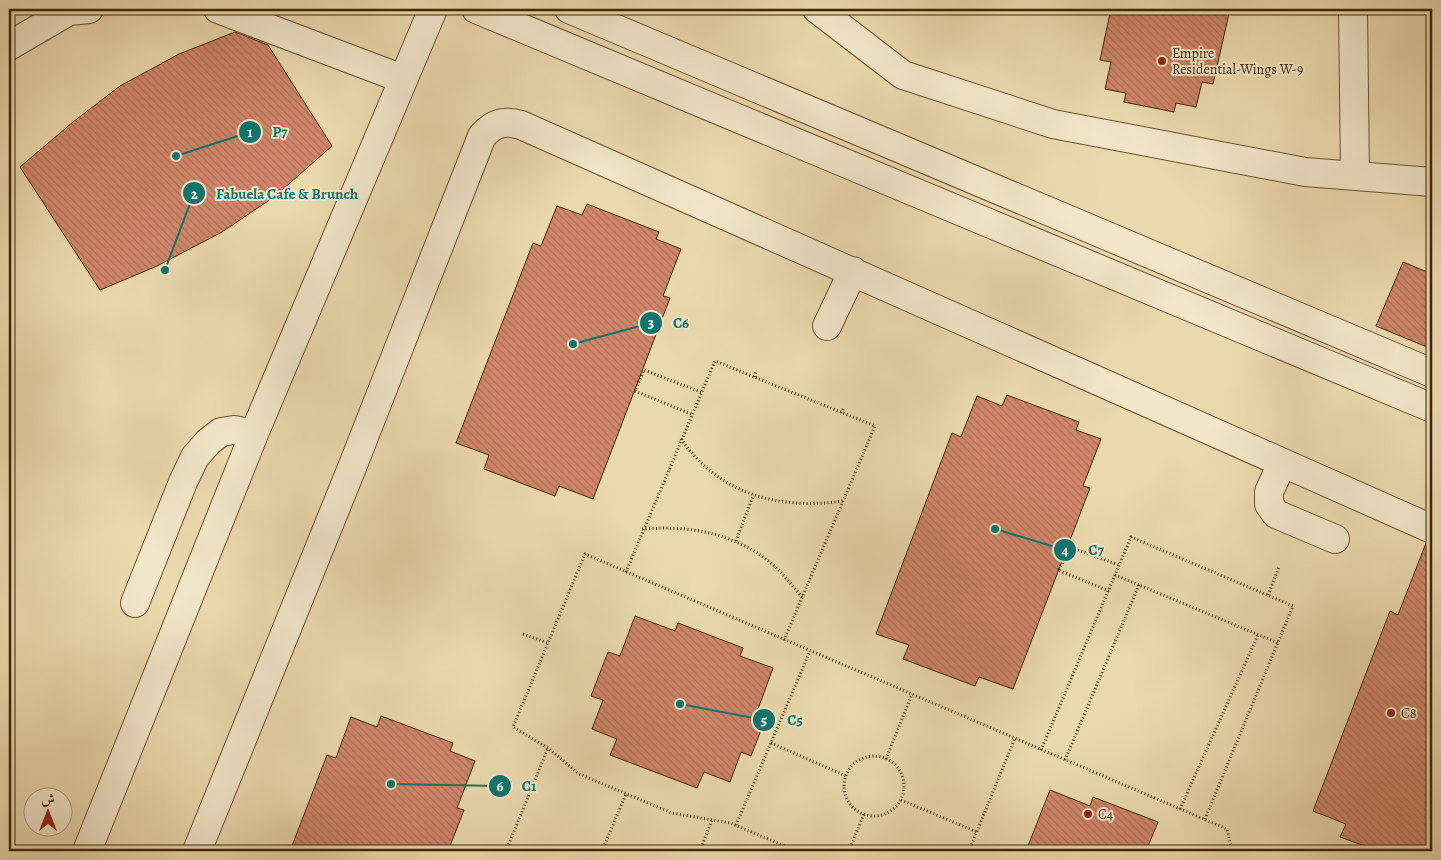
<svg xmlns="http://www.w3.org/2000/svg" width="1441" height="860" font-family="Alegreya,Amiri,serif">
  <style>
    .building { fill: url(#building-back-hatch); stroke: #3d2607 }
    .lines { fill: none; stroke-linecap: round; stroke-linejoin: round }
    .minor-casing { stroke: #685331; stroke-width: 30 }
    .path { stroke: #3d2607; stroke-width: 3; stroke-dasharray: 1 2.5; stroke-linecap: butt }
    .minor { stroke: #f2e6ca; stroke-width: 28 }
    .poi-dot { fill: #8f2418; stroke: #f2e6ca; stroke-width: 2 }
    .labels { text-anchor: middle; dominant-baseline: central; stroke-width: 4; stroke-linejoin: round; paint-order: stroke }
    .poi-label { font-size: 14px; fill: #3d2607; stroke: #f2e6ca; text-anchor: start }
    .leader { fill: none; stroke: #0f766e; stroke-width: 2 }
    .callout-dot { fill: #0f766e; stroke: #f2e6ca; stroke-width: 2 }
    .mark-label { font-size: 15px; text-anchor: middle; font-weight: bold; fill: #fff }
    .callout-label { font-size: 15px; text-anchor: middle; font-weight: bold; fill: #0f766e; stroke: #f2e6ca; stroke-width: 4; stroke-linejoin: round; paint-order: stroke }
  </style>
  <defs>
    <pattern id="building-back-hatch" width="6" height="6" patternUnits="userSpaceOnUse" patternTransform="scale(1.25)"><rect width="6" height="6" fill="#d1876b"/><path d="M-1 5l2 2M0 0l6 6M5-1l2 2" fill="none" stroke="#ab6e56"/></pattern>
  </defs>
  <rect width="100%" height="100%" fill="#ebd9ae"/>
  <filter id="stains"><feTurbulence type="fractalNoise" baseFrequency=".004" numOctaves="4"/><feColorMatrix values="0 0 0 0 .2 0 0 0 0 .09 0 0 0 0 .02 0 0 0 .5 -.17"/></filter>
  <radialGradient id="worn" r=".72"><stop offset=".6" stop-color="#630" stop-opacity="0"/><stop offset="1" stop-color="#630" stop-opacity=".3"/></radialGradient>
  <path class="building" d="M1111 9H1230L1213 84 1202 82 1196 107 1176 103 1174 112 1124 102 1126 93 1105 89 1111 62 1100 60Z
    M235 32 268 45 332 146 274 197 222 232 157 266 100 290 20 167 73 122 120 86 179 54Z
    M587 204 659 232 656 239 681 249 663 296 670 298 593 499 559 486 555 496 484 469 489 455 456 443 533 243 541 246 557 206 582 215Z
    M1403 262 1432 274V349L1376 326Z
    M1007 395 1079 422 1076 430 1101 439 1083 486 1090 488 1013 689 979 677 975 686 903 659 909 645 876 634 952 433 961 437 977 396 1002 406Z
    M1426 543 1432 544V851H1378L1340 837 1346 824 1313 811 1390 611 1398 615Z
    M635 616 675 631 678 623 743 648 740 656 773 668 758 709 768 712 751 756 741 752 730 782 704 772 697 788 610 755 617 739 592 729 603 700 591 696 608 652 620 656Z
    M381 716 453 743 450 751 475 761 457 808 464 810 448 851H290L327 755 336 758 351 717 377 727Z
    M1050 790 1090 806 1093 797 1158 822 1146 851H1026Z"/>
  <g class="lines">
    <defs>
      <path id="minor" d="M218 9 403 79
        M476 9 1432 408
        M569 9 1432 373
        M817 9 903 75 1053 124 1305 172 1432 182
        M1353 9 1355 176
        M9 46 69 11 89 9
        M827 326 853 271
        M1282 463 1269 492V504L1276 514 1335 539
        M135 603 183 482 195 457 208 442 221 432 234 430 254 434
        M87 851 254 434 433 9
        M197 851 353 465 482 136C494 123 504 120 521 125L1432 529"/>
    </defs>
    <use href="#minor" class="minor-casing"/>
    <path class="path" d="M755 377 756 370
      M841 413 844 408
      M691 414 635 391 644 370 701 392
      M681 439C720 495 779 510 843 501
      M642 529C689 525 735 533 772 564 784 574 793 587 803 598
      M736 541 753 496
      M626 572 715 361 875 426 784 640
      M1115 575 1278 643
      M1109 591 1058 570 1072 548 1119 565
      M1268 595 1279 567
      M523 634 548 643
      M771 743 846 776
      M1041 750 1131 537 1293 606 1205 819
      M844 786a30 30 0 1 1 60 0a30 30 0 1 1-60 0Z
      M886 759 912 694
      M1065 760 1139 585
      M901 800 977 832
      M1180 809 1258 635
      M736 825 810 651
      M506 851 548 748
      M602 851 626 794
      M700 851 712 820
      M797 851 730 823 672 813 579 774 548 748 513 727 585 554 1227 829 1232 851
      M849 851 864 814
      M969 851 1015 738"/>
    <use href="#minor" class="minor"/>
  </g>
  <g class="poi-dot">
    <circle cx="1162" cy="61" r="5"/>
    <circle cx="1391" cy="713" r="5"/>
    <circle cx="1088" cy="814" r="5"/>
  </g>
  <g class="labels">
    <g class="poi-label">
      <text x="1172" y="53">Empire<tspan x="1172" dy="16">Residential-Wings W-9</tspan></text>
      <text x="1401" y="713">C8</text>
      <text x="1098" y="814">C4</text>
    </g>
  </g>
  <path class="leader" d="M176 156L250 132M165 270L194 193M573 344L651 323M995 529L1065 550M680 704L764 720M391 784L500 786"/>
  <g class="callout-dot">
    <circle cx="176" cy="156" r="5"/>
    <circle cx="165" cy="270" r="5"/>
    <circle cx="573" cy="344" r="5"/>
    <circle cx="995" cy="529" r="5"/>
    <circle cx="680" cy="704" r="5"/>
    <circle cx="391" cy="784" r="5"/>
    <circle cx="250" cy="132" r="12"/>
    <circle cx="194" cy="193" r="12"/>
    <circle cx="651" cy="323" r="12"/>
    <circle cx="1065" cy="550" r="12"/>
    <circle cx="764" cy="720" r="12"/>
    <circle cx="500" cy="786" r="12"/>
  </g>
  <g class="mark-label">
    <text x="250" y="137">1</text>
    <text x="194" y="199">2</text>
    <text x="651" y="328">3</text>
    <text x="1065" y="555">4</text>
    <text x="764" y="725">5</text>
    <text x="500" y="791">6</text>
  </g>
  <g class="callout-label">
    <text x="280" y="137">P7</text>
    <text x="287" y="199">Fabuela Cafe &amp; Brunch</text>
    <text x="681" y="328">C6</text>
    <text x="1096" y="555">C7</text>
    <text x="795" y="725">C5</text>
    <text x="529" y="791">C1</text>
  </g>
  <rect width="1441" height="860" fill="none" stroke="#ebd9ae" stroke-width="30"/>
  <rect x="10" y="10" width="1421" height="840" fill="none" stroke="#3d2607" stroke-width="2.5"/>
  <rect x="15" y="15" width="1411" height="830" fill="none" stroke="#3d2607"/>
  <g transform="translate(48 812)"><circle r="24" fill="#f2e6ca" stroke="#aa997c"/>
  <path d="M0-4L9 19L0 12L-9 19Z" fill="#8f2418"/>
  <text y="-8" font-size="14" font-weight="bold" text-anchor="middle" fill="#3d2607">ش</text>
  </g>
  <rect width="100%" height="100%" filter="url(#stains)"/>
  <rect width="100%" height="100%" fill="url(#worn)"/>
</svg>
